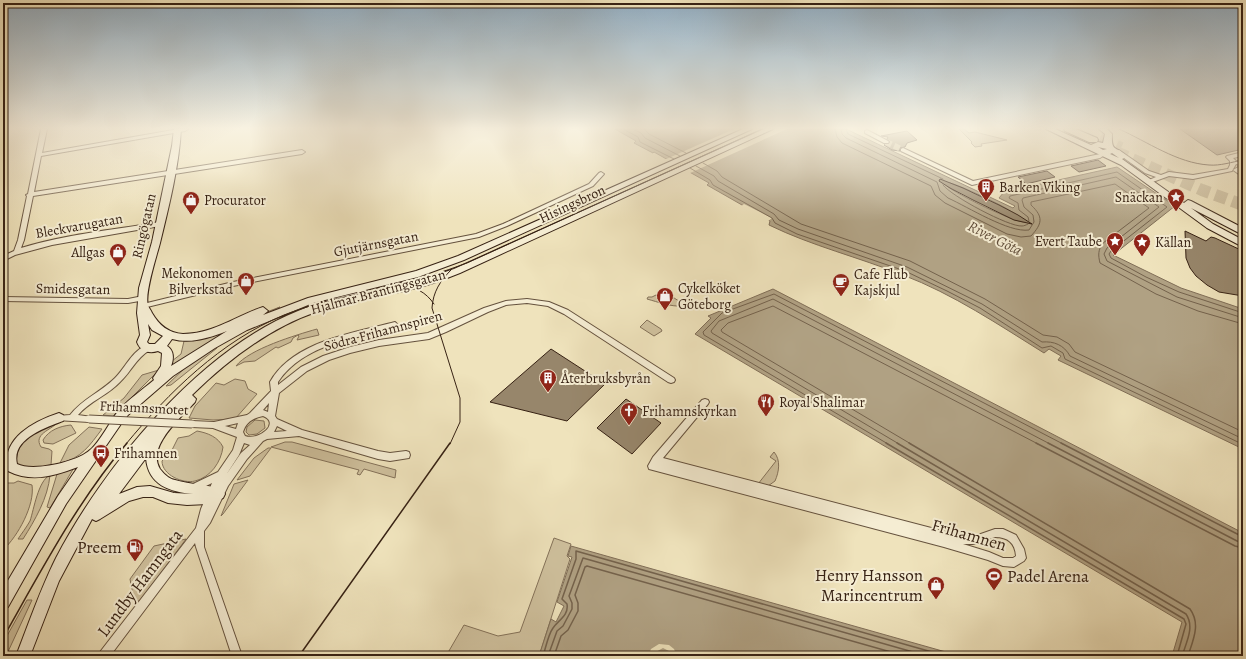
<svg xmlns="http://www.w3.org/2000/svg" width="1246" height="659" font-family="Alegreya,serif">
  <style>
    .green { fill: #d0c29f; stroke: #84725a }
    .water { fill: #b0a183; stroke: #806e57; fill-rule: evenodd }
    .pier { fill: #efe3bc }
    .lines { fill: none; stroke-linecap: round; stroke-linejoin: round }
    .shore-far1 { stroke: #74624c; stroke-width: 1 }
    .shore { stroke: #74624c; stroke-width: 1.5 }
    .building { fill: #97866b; stroke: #372214 }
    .street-tunnel { stroke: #cabc9a; stroke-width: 6; stroke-dasharray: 6 3; stroke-linecap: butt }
    .highway-tunnel { stroke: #cabc9a; stroke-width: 12; stroke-dasharray: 12 6; stroke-linecap: butt }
    .street-casing { stroke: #65523e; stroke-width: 2 }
    .secondary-casing { stroke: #372214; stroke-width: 2 }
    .highway-casing { stroke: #372214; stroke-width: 2 }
    .street { fill: #f5edd3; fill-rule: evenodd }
    .secondary { fill: #f5edd3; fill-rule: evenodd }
    .highway { fill: #efe3bc; fill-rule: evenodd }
    .tram-far1 { stroke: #372214; stroke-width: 1 }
    .tram { stroke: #372214; stroke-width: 1.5 }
    .street-bridge-casing { stroke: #65523e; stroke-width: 9; stroke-linecap: butt }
    .street-bridge { stroke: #f5edd3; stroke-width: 7 }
    .labels { text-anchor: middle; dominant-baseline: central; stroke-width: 4; stroke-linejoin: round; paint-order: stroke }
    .poi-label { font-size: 14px; fill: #372214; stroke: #f5edd3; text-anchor: start }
    .street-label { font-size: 14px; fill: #372214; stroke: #f5edd3 }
    .water-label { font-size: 15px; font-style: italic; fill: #614e3b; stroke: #f5edd3 }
    .near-street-label { font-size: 17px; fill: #372214; stroke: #f5edd3 }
    .near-poi-label { font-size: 17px; fill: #372214; stroke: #f5edd3; text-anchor: end }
  </style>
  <rect width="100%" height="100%" fill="#efe3bc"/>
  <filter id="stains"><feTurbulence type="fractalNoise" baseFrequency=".005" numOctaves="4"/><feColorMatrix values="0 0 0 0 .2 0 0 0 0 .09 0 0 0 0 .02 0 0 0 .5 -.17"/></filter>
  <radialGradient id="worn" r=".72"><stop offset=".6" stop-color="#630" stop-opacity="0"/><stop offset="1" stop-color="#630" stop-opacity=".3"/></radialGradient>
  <path class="green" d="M959 129H964L969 133 975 132 1007 140 981 144 982 146 975 147 971 143 972 142Z
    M656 295C667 295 676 296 683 306 671 307 658 302 647 299L648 297H652Z
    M280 307 256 318 173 367H170L172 361 181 354 184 341 207 338 235 324Z
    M647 320 661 329 662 331 654 336 640 327Z
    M317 329 319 335 297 340 299 336 298 335 293 338 291 342 278 348 276 347 255 361 244 362 236 366C249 349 296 335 317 329Z
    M216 346 217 348 171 385 166 386 189 364Z
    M159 370 113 416 103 415 124 398 142 375Z
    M235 379 245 381 248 389 257 394 235 419 213 420 189 418 195 406 216 383 224 385Z
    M255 420 264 421 265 428 257 434 249 435 246 432 247 427Z
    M57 423C51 430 33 434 41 447L49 449 52 451 51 465C37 469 28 470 15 463L14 450 27 435Z
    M71 425 76 433 53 444 44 443 43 440C49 430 60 426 71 425Z
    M89 427 102 429C90 445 81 459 60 463L69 445Z
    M197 431C208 433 218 437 223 447 221 462 211 477 195 481 183 484 162 475 162 461L172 450 178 438 189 436Z
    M285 442H292L396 470 395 478 364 469 360 475 357 474 359 470 271 447Z
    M268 448H271L250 476 237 480 254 458Z
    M774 452C781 460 779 472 775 481L768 486 758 484 776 461 770 457Z
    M75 466 50 508 47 507 57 474 59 472Z
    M50 475C48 498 35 520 23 539H18C22 533 26 528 30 521 34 509 38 481 50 475Z
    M248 480 223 514 221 516 234 484Z
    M18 481 32 485C35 505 18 536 3 550V483H14Z
    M554 538 571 544 567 556 570 559 539 656H446L464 625 498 636 520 632Z
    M186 539 140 601H134L130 579 154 546Z
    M27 600H32L6 656H3V643Z"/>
  <path class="water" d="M615 129H846L1013 208 1015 206 999 198 1004 192 1117 167 1175 206 1113 255 1181 288 1243 309V449L1058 360 1061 356 1049 349 1044 353C999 325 953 294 903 275 858 257 812 246 769 225L770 221 707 185 709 183 654 152 653 153 634 143 636 141ZM950 183C962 186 1021 213 1025 222 1015 223 956 194 947 186Z
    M773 289 1243 533V656H1172L1182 622 695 334 711 318 708 316Z
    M571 546 960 656H539L551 619 556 622 564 606 557 602 572 557 568 556Z"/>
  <path class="pier" d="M734 129H787L688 174 664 160Z
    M744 204 772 218 767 222 740 207Z
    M659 644 669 645 674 649 677 656H672L669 651 663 648 654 653 656 656H648L651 649Z"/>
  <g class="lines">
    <path class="shore-far1" d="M623 129 638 137 640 142 674 159
      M633 129 641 133 645 138 680 156
      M644 129 649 134 686 153
      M835 129 837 137 842 143 931 186 935 195 945 203 1007 234 1021 237 1031 236C1042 224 1044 217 1031 205V202L1115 184 1149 208 1103 243C1098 250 1098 255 1100 263L1156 294 1198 311 1243 324
      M841 129 842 134 846 138 937 182 940 191 948 198C968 207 1009 233 1029 230L1034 222 1033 215 1024 207 1022 200 1023 198 1116 177 1159 207 1107 248 1104 254 1107 261 1177 297 1243 318
      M846 129 848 134 943 179
      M703 163 717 171 722 177 801 224 910 261 985 299 1043 335 1057 337 1069 344 1075 352 1243 432
      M696 166 714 176 718 181 774 214 779 220 798 229 907 267 982 304 1042 342C1054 341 1064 345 1070 356L1243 439
      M690 168 710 180 713 185 772 218 775 223 797 234 905 271 947 291 980 308 1042 348 1051 346 1063 353 1065 359 1242 444
      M943 185C951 196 1009 227 1022 226 1024 226 1026 225 1028 224
      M1029 221 1028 217 1019 210 1018 203 1009 198 1010 196 1117 172 1167 207 1111 251 1109 254 1111 258 1146 277 1179 292 1243 313
      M888 444 704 335 703 332 722 313 774 294 1063 444
      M899 444 712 333 711 331 719 321 773 299 1050 444
      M911 444 722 332 721 330 728 323 773 306 1038 444"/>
    <path class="shore" d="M886 443 1184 619 1186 624 1177 656
      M897 443 1186 614C1195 627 1186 643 1182 656
      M909 443 1190 609C1201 624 1193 640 1188 656
      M1036 443 1235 546 1243 548
      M1048 443 1237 541 1243 542
      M1061 443 1243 537
      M1240 443 1243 444
      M543 656C546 647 548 635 553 628 558 620 569 616 567 604L562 599 576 559V551L946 656
      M548 656 557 631 563 626 572 609V603L569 596 583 558 927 656
      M554 656 561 636 568 630 578 611V603L575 595 585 567 587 566 905 656"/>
  </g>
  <path class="building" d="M1180 129H1243V149L1217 155Z
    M907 131 917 140 907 143 905 147 900 148V151L892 150 884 145 890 142 887 139 888 137 881 136Z
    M1098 160 1106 166 1079 172 1071 166Z
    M1047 171 1055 177 1026 184 1018 177Z
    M940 179 963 188 999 205 1018 215 1032 224 1014 220 973 200 950 188 939 181Z
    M1185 231 1206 241 1211 237 1215 238 1243 251V296L1219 292 1207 285 1196 276 1190 268 1186 258Z
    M551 349 605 384 567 421 490 402Z
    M626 399 661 423 632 454 597 428Z"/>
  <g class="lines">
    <path class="street-tunnel" d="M886 142 903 150"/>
    <path class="highway-tunnel" d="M1100 138 1121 148
      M1116 152 1202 190 1243 205"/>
    <defs>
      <path id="street" d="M41 129H47L42 153 179 129H188L185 131 41 156 34 192 302 150 305 152 302 154 33 196 24 240 21 248C66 234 114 230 160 222L163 224 160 226 52 245 15 255 3 261V256L14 251 18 240 27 196 26 195 28 194Z
        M867 130 888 141 889 142 888 143H884L865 133V131Z
        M903 148 973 181 1100 154 1103 156 1100 158 972 185 901 151V149Z
        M1119 150 1149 171 1161 175 1169 172 1193 175 1228 169 1230 165V161L1226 157 1227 156 1243 152V156L1233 158 1236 161 1243 162V166L1236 164 1232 171 1193 179 1169 176 1150 183 1147 181 1156 177 1145 173 1117 153V151Z
        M1240 166 1243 168 1240 170 1243 172V177L1233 170Z
        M601 172 604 174 593 186 507 226 479 237 233 286 143 308 140 306 143 304 233 282 476 234 503 224 589 184 599 173Z
        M143 296H145L146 298 145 300 128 303 3 301V297L128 299Z
        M527 299 549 302 568 310 674 378 675 380 674 382 671 383 668 382 564 314 548 306 527 303 506 305 488 312 446 332 429 339 379 346 350 353 329 360 307 371 279 393 275 416 277 419 302 430 378 451 390 453 406 451 409 452 410 455 409 458 390 461 378 459 299 436 267 439 263 441 247 459 228 486 210 523 204 531V547L242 656H232L196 547 195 543 110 656H99L100 652 196 528 201 509 212 483 194 492 191 491 190 488 191 485 218 472 233 450 237 437 213 428 192 427 189 426 188 424 189 422 192 421 214 422 247 415 250 413 271 391 270 382C293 341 354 333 395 322L398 325 397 327C356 339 304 343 278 382V385L301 367 323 356 350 347 379 340 428 333 484 308 506 301ZM269 403 268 412 263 410ZM263 416C281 423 259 441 245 436L243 432C246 422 253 418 263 416ZM238 423 236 429 225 426ZM277 426 287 431 274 432ZM244 443 250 445 241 453 226 475 239 455Z
        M147 345 150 346 151 348 150 350C136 358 131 372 120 382 108 395 90 401 78 415L92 417 93 419 92 421 89 422 56 420 55 418 56 416 70 415C82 399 101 392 115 378 126 367 132 351 147 345Z
        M705 399 708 400 709 402 708 404 663 458 962 536H975L995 529H1003L1016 535 1024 549 1026 558 1024 561 1014 567 1003 566 988 560 944 547 649 469 648 466 653 457 702 400ZM995 537C1008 537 1015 543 1016 556L1013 558H1003L989 552 963 544H975Z"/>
      <path id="secondary" d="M174 129H181C179 166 169 206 160 243 157 255 144 294 148 305 148 307 151 310 152 313 159 325 168 333 183 334 213 334 236 316 263 307L268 311 263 315 308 298 416 271 458 256 743 129H752L464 260 418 277 313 303 247 330 215 348 173 376 128 415 121 424 66 504 8 607 3 609V589L58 496 78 467C54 476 32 483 8 471 0 438 35 421 59 413L63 415 65 418 63 421C45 428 11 439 17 464 33 472 77 462 90 450 100 442 110 421 119 410 129 399 142 390 154 380L153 378 161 366 162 353 158 351C149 354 140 351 137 342L140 335 137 313 139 288 152 242 172 146ZM148 324 152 330 163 336 155 344H149L147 342 150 335ZM227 331 171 366C174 359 174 350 167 346L172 339C191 344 209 338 227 331Z
        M764 129H773L460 273C443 280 426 286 408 290 377 297 345 301 316 312 269 328 227 361 192 395L196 399 195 402C181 418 146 446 160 469 164 474 169 479 175 480 191 485 207 484 223 490L225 494 223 498 208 504 187 505 168 503 153 497H143L129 501 100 519 96 521 92 519 59 581 30 656H16C29 623 40 590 56 558 103 467 200 350 298 311 348 290 403 287 454 269ZM146 458C148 485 170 492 193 494L174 493 150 486 137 487 119 494Z
        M1046 129H1055L1091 145 1098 142 1103 143 1105 134 1099 129H1107L1112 134C1111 153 1116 145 1127 157L1122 159 1184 203 1188 200 1191 201 1243 228V235L1191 208 1213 224 1243 240V247L1207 228 1121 165ZM1098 147 1107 149 1103 150ZM1112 153 1119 158 1110 154Z"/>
      <path id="highway" d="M1064 129H1076L1097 138 1098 140 1097 142H1089L1065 131Z"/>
    </defs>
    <use href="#street" class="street-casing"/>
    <use href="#secondary" class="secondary-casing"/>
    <use href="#highway" class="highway-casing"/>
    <use href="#street" class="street"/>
    <use href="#secondary" class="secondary"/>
    <use href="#highway" class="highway"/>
    <path class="tram-far1" d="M1119 129C1148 142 1177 163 1209 165 1220 166 1232 162 1243 160
      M401 284C415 287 426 292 434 304
      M126 444C169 392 221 341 284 315 319 301 356 295 392 286 418 280 443 272 467 263L762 129
      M450 444 460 422V398L432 308C433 292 440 281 451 270"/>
    <path class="tram" d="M3 638C41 571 77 502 127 443
      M299 656 450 443"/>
    <defs>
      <path id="street-bridge" d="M89 419 192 424"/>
    </defs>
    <use href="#street-bridge" class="street-bridge-casing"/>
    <use href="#street-bridge" class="street-bridge"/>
  </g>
  <linearGradient id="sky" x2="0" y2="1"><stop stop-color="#91acc0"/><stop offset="0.58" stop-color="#f8f2e1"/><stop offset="1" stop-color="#f8f2e1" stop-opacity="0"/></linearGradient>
  <rect width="1246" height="221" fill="url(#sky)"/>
  <defs>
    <symbol id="building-pin" viewBox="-11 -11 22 30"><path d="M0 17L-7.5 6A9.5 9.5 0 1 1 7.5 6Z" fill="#8f2418" stroke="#f5edd3"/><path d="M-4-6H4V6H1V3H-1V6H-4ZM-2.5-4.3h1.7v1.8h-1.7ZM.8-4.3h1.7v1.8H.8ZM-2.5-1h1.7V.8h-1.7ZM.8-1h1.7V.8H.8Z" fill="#fff"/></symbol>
    <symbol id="sight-pin" viewBox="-11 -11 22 30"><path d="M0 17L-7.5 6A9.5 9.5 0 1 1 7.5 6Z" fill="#8f2418" stroke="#f5edd3"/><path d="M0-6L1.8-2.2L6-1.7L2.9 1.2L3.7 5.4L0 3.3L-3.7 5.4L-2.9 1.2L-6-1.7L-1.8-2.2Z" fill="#fff"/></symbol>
    <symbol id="shop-pin" viewBox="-11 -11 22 30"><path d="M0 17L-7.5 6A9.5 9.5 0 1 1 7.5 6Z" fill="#8f2418" stroke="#f5edd3"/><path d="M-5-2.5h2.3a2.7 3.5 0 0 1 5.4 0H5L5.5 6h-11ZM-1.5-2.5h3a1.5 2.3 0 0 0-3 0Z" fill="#fff"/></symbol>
    <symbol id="cafe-pin" viewBox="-11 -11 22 30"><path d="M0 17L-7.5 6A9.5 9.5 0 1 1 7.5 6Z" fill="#8f2418" stroke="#f5edd3"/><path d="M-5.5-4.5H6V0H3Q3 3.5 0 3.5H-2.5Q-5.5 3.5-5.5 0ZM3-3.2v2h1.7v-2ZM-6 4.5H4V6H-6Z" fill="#fff"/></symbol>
    <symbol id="restaurant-pin" viewBox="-11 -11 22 30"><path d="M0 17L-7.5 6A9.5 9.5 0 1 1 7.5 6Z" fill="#8f2418" stroke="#f5edd3"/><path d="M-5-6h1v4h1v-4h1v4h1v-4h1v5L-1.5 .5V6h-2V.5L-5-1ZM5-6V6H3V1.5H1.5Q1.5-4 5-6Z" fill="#fff"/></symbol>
    <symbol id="church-pin" viewBox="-11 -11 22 30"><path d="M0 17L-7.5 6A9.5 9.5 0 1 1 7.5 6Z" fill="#8f2418" stroke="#f5edd3"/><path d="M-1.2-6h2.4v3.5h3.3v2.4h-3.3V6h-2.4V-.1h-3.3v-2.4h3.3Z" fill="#fff"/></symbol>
    <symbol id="bus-pin" viewBox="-11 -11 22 30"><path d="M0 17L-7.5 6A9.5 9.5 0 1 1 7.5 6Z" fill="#8f2418" stroke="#f5edd3"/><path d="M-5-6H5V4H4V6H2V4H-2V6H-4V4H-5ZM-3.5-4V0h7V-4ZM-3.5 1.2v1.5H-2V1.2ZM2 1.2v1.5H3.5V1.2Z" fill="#fff"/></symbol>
    <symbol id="fuel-pin" viewBox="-11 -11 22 30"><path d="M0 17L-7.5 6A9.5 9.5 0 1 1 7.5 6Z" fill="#8f2418" stroke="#f5edd3"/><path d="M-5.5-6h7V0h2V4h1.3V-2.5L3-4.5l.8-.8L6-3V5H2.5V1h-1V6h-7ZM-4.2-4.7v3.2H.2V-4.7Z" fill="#fff"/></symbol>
    <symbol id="stadium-pin" viewBox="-11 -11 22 30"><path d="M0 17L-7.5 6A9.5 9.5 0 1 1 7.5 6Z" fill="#8f2418" stroke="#f5edd3"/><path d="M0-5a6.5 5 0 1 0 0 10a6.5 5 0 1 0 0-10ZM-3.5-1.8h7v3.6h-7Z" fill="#fff"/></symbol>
  </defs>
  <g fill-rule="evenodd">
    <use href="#building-pin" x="976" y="177" width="20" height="27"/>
    <use href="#sight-pin" x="1166" y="187" width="20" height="27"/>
    <use href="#shop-pin" x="181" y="190" width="20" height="27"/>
    <use href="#sight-pin" x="1105" y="231" width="20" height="27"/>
    <use href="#sight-pin" x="1132" y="232" width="20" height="27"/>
    <use href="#shop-pin" x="108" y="242" width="20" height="27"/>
    <use href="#shop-pin" x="236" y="271" width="20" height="27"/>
    <use href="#cafe-pin" x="831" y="272" width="20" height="27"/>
    <use href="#shop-pin" x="655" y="286" width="20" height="27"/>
    <use href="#building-pin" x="538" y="368" width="20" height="27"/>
    <use href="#restaurant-pin" x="756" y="392" width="20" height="27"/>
    <use href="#church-pin" x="619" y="401" width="20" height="27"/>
    <use href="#bus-pin" x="91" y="443" width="20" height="27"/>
    <use href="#fuel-pin" x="125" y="537" width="20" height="27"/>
    <use href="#stadium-pin" x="984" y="566" width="20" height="27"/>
    <use href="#shop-pin" x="926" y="575" width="20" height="27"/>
  </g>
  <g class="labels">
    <g class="poi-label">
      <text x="999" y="187">Barken Viking</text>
      <text x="1163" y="197" text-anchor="end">Snäckan</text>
      <text x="204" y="200">Procurator</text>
      <text x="1102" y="241" text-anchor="end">Evert Taube</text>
      <text x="1155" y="242">Källan</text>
      <text x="105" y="252" text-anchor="end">Allgas</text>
      <text x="233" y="273" text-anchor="end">Mekonomen<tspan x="233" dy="16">Bilverkstad</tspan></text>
      <text x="854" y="274">Cafe Flub<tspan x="854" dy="16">Kajskjul</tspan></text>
      <text x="678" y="288">Cykelköket<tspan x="678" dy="16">Göteborg</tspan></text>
      <text x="561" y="378">Återbruksbyrån</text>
      <text x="779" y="402">Royal Shalimar</text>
      <text x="642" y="411">Frihamnskyrkan</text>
      <text x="114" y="453">Frihamnen</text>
    </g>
    <g class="street-label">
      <text transform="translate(572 204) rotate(-25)">Hisingsbron</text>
      <text transform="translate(79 226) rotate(-10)">Bleckvarugatan</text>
      <text transform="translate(144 226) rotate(-77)">Ringögatan</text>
      <text transform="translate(376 244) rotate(-11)">Gjutjärnsgatan</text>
      <text transform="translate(73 289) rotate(1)">Smidesgatan</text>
      <text transform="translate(378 292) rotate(-15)">Hjalmar Brantingsgatan</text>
      <text transform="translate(383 331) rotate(-15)">Södra Frihamnspiren</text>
      <text transform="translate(144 408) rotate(3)">Frihamnsmotet</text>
    </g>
    <g class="water-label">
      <text transform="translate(995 238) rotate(27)">River Göta</text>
    </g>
    <g class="near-street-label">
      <text transform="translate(969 535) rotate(16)">Frihamnen</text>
      <text transform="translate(140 583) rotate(-53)">Lundby Hamngata</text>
    </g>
    <g class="near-poi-label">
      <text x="122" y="547">Preem</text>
      <text x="923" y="575">Henry Hansson<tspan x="923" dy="20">Marincentrum</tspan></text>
      <text x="1007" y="576" text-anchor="start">Padel Arena</text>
    </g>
  </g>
  <rect width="1246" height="659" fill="none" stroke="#efe3bc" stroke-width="16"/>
  <rect x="4" y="4" width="1238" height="651" fill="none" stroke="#372214" stroke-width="2"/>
  <rect x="8" y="8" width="1230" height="643" fill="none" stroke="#372214"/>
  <rect width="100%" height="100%" filter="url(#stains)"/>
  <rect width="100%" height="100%" fill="url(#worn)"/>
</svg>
